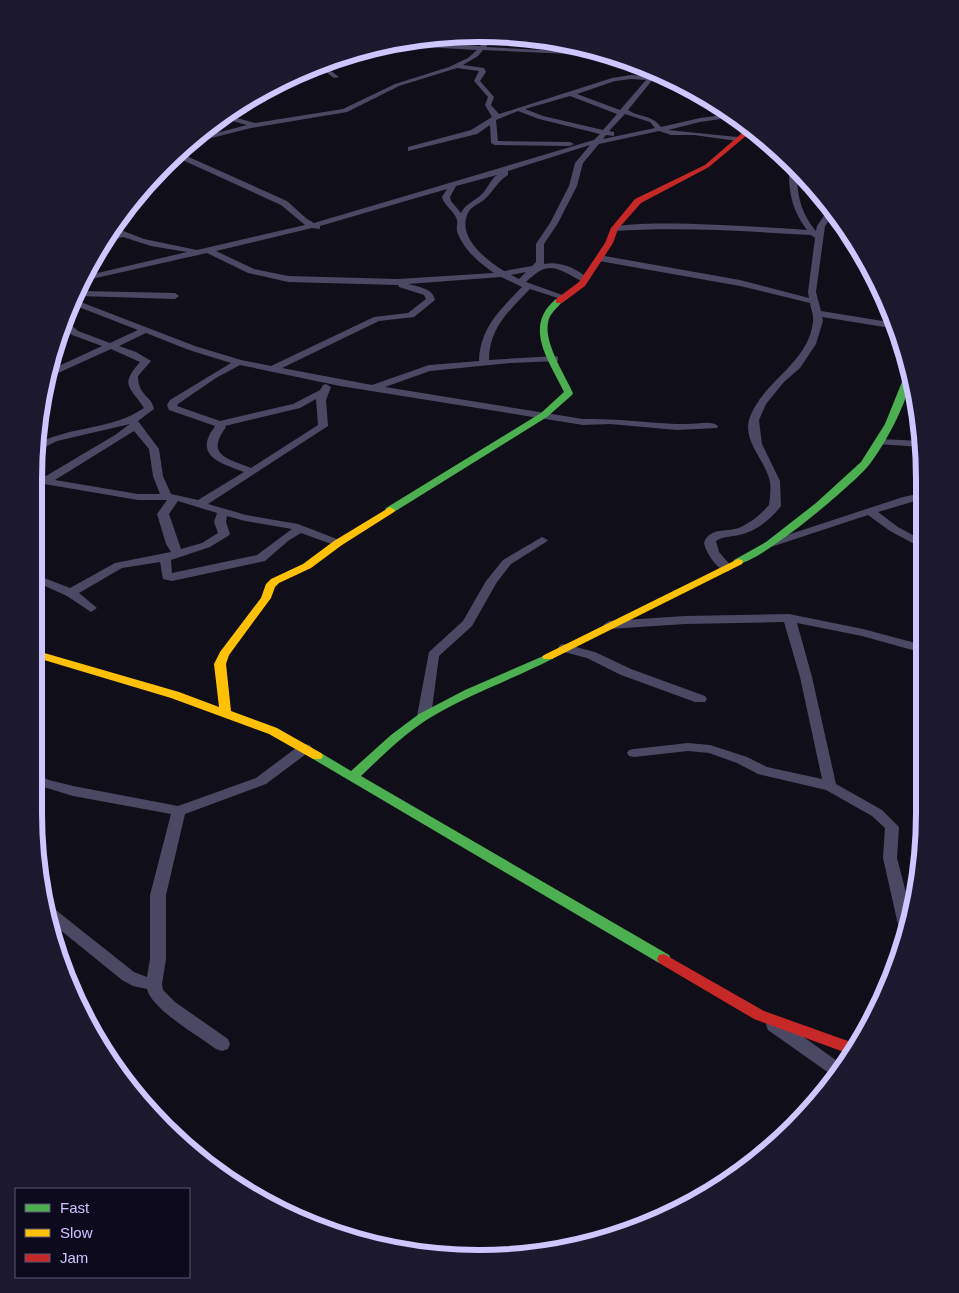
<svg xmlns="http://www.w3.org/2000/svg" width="959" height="1293" viewBox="0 0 959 1293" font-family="Arial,sans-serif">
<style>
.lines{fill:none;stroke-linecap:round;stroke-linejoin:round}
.street{fill:#4a4863;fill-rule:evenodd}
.fast{fill:#4caf50;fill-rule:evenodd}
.slow{fill:#ffc107;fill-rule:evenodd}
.jam{fill:#c62828;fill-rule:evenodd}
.rim{fill:none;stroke:#cdc6ff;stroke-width:6}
</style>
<rect width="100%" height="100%" fill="#100e19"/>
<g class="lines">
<path class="street" d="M 489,36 L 495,36 L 486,47 L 602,53 L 616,56 L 483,50 L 478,56 L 463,65 L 484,68 L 486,72 L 480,81 L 494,97 L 491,105 L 499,114 L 612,78 L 631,75 L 649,76 L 653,71 L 658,73 L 628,110 C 640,118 651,114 661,127 L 700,118 L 731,114 L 735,117 L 700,122 L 668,130 L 737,137 L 741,139 L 737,141 L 694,135 L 671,135 L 659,131 L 599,144 L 583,163 L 577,186 L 558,223 L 544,244 L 544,264 C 559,261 577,268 588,279 L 581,281 C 556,267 548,260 526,282 L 568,297 L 564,300 L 530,289 C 509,311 489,328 489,360 L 555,356 L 558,357 L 558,361 L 511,363 L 430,371 L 385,387 L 583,419 C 618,418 653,424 688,424 C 697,424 712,420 718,426 L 717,428 L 677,430 L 610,424 L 583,425 L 340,386 L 240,365 L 216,378 L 178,404 L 177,406 L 220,421 L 293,404 L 320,390 L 323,385 L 326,384 L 331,387 L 326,400 L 328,426 L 208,504 L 246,515 L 298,524 L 342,541 L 344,543 L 342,545 L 334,545 L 301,533 L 288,541 L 265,561 L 172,581 L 163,579 L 160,562 L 122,568 L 79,593 L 97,608 L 91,612 L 67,596 L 34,581 L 34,574 L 70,588 L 115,563 L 171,552 L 166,544 L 157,514 L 167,500 L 138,500 L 44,484 L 35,481 L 35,474 L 46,476 L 115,435 L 130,424 L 57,441 L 35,452 L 36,444 C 70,426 112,430 144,408 C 130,386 119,386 140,362 L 111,349 L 47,378 L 48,371 L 102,346 L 72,335 L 65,328 L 68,322 L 78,331 L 110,343 L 138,330 L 76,306 L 78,301 L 195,346 L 241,360 L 271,366 L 374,317 L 408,313 L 426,299 L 424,295 L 399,287 L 398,285 L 288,282 L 248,273 L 207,253 L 87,280 L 89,275 L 187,252 L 151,246 L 123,237 L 104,242 L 107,237 L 115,234 L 109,231 L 113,227 L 144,239 L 197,250 L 305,225 L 281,205 L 178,158 L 182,154 L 287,201 L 307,219 L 314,223 L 594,140 L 600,134 L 539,119 L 518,111 L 496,120 L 498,141 L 570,142 L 574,144 L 570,146 L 495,145 L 491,143 L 490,125 L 477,134 L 408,151 L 408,147 L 471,130 L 492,117 L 485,105 L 488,97 L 474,81 L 479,71 L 457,68 L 399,86 L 347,112 L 251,128 L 192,143 L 197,138 L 247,125 L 221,118 L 226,115 L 255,123 L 343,109 L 395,84 L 449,67 L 468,58 L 477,50 L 389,45 L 402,43 L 480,46 ZM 631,79 L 646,80 L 620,110 L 577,94 L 615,81 ZM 570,96 L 617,114 L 603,130 L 543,116 L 525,109 ZM 625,114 L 650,122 L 655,128 L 603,139 L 606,135 L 614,136 L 614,132 L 609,131 ZM 590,145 L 575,163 L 569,186 L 550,223 L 536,244 L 536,262 L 532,266 L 504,271 C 485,259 455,236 469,211 C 473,205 482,203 487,197 C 495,189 498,181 508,175 L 508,171 ZM 497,175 C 490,180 488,188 482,194 C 475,201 466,203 461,213 L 451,201 L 450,197 L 456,186 ZM 447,189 L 442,197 C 444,206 454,210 457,220 C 458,223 456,228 457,231 C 462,248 480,264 494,273 L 398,279 L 288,276 L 254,269 L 216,251 L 312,228 L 320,229 L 320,226 ZM 526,272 L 519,279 L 511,275 ZM 501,277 L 522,287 C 501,309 480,327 479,361 L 429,365 L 372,385 L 282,368 L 379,321 L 414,317 L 435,300 C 433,288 418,287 408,284 ZM 146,333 L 189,350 L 231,363 L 170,400 L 167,405 L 169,410 L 215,426 C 214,429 210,432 209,436 C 198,459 229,466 244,472 L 198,500 L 171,494 L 163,476 L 159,449 L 138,421 L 154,409 C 152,396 138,396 138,376 L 151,361 L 136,352 L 119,346 ZM 316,399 L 318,425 L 251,468 C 228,458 205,456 226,427 L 225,426 L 300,408 ZM 134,431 L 149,449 L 153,476 L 160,494 L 138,494 L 55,480 ZM 178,501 L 217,513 L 214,522 L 218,533 L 202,543 L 181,549 L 169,514 ZM 227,516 L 245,521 L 292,529 L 257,555 L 172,573 L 171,560 L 210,547 L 228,536 L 230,534 L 226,522 Z
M 320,66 L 327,68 L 339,77 L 334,78 L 323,70 L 314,68 Z
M 797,169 L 800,173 L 797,175 C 797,197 802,215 816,231 L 817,226 L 830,207 L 835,212 L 825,226 L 816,292 L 821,311 L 895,323 L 897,329 L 822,317 L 823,321 L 816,344 L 800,368 L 784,382 L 766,404 L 759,420 L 762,444 L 780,481 L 781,506 C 771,519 755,532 739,535 C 731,537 723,536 716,541 L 719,552 L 733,568 L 727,572 C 717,569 706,553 704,543 C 710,526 728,533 741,527 C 752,522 761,514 769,505 C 770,498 771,489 770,482 C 766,460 741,441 750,417 C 764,380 808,364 813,322 C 814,316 811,309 810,303 L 740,286 L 599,261 L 595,258 L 599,255 L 740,280 L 809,298 L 808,292 L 815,238 L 811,235 C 745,231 680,227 614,231 L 610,229 C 626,217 777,228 807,230 C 794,213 789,196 789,174 Z
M 82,291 L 175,293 L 179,296 L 175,299 L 80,296 Z
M 880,439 L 922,441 L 922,447 L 876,444 L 875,442 Z
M 922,493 L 922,499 L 878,512 L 898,527 L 922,540 L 922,548 L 890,531 L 868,515 L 774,546 L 770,547 L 764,544 L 766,542 L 903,497 Z
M 542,537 L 548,540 L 546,542 L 511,564 L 497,582 L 472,626 L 439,656 L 431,716 L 424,720 L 419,719 L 417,716 L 429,652 L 463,621 L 486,581 L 503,560 Z
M 789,614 L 863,629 L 923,645 L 923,653 L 862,636 L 797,623 L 812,677 L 836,784 L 882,810 L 899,827 L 897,858 L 911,912 L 906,934 L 902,933 L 899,929 L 883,858 L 885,828 L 872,816 L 826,790 L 758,774 L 737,763 L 709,753 L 688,751 L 634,757 L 629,756 L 627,753 L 629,750 L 634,749 L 688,743 L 710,745 L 747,757 L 767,767 L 822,779 L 800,677 L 784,622 L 685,624 L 609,629 L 603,625 L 609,621 L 685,616 Z
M 564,644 L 595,652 L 631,669 L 705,696 L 707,699 L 705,702 L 695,702 L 621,675 L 587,658 L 560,651 L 558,648 L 560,645 Z
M 305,744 L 310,745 L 312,748 L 310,751 L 266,784 L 185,814 L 166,895 L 166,959 L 162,984 L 163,990 L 175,1002 L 228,1039 L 230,1044 L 228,1049 L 222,1051 L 216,1049 C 199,1036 152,1010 147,989 L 133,986 L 122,980 L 48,920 L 47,905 L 52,907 L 134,972 L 147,977 L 150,959 L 150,895 L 171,814 L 73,796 L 34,784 L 34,773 L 49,780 L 73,786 L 178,806 L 256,778 L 300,745 Z
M 774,1018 L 780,1020 L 844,1066 L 836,1078 L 768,1030 L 766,1025 L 768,1020 Z"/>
<path class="fast" d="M 556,299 L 563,301 C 557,308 549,314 548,323 C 544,343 565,375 573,393 L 572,395 L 547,417 L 394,512 L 386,512 L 385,510 L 386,508 L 541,413 L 564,392 C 550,362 522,327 556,299 Z
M 906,372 L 908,372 C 909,375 911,379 910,383 C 905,407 884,446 869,465 C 855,483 754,569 734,564 L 733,562 L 734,560 L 766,542 L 816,503 L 861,462 L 885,424 Z
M 548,654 L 554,657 L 552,659 C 511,680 467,695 428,719 C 403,735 382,756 361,776 L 669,955 L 671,959 L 669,963 L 664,964 L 659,963 L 313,759 L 311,756 L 317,752 L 321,753 L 351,771 L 391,735 L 419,714 L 465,690 Z"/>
<path class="slow" d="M 390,507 L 395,510 L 394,512 L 342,545 L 311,568 L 279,583 L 275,587 L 271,598 L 229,655 L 226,664 L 231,711 L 277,728 L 321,753 L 323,756 L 321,759 L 313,759 L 269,734 L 171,698 L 34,657 L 34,650 L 179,692 L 219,707 L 214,664 L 220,652 L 261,598 L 266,584 L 271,579 L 303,564 L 334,541 Z
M 738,559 L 742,560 L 743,562 L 742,564 L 552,659 L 544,659 L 542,657 L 544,655 Z"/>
<path class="jam" d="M 749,127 L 753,130 L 709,167 L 641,203 L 618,229 L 613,243 L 585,286 L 562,303 L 556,303 L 556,299 L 579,282 L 605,243 L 611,228 L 635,199 L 705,165 Z
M 664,954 L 764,1011 L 859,1045 L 852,1055 L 754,1019 L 659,963 L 657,959 L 659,955 Z"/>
</g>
<path d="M0 0H959V1293H0ZM479 42H479A437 437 0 0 1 916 479V813A437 437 0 0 1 479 1250H479A437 437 0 0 1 42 813V479A437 437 0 0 1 479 42Z" fill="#1c192f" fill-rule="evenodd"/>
<path class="rim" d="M479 42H479A437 437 0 0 1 916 479V813A437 437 0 0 1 479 1250H479A437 437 0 0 1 42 813V479A437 437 0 0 1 479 42Z"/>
<rect x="15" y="1188" width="175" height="90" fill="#0d0a1d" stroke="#5a5577"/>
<rect x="25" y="1204" width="25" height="8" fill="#4caf50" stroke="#5a5577"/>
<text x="60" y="1213" font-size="15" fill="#cdc6ff">Fast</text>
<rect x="25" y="1229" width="25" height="8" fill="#ffc107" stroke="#5a5577"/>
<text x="60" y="1238" font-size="15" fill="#cdc6ff">Slow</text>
<rect x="25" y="1254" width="25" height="8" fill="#c62828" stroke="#5a5577"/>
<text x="60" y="1263" font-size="15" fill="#cdc6ff">Jam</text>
</svg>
